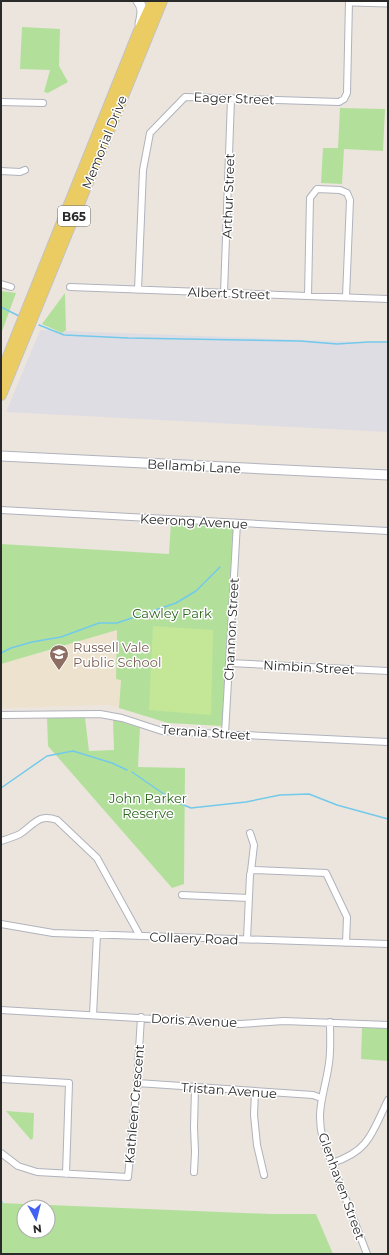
<svg xmlns="http://www.w3.org/2000/svg" width="389" height="1255" viewBox="0 0 389 1255" font-family="Montserrat,sans-serif">
<style>
.industrial{fill:#dfdde4}
.education{fill:#ede2cd}
.green{fill:#b2e09b;fill-rule:evenodd}
.pitch{fill:#c4e797}
.lines{fill:none;stroke-linecap:round;stroke-linejoin:round}
.stream{stroke:#73c9ea;stroke-width:1.5}
.street-casing{stroke:#b0b3bd;stroke-width:8}
.secondary-casing{stroke:#b0b3bd;stroke-width:11}
.primary-casing{stroke:#c3c3c3;stroke-width:12}
.street{stroke:#fff;stroke-width:6}
.secondary{stroke:#fff;stroke-width:9}
.primary{stroke:#ebcc62;stroke-width:10}
.labels{text-anchor:middle;dominant-baseline:central;stroke-width:3;stroke-linejoin:round;paint-order:stroke}
.shield{fill:#fff;stroke:#6a6a6a;stroke-width:1}
.shield-label{font-size:12px;font-weight:bold;fill:#2a2a2a}
.street-label{font-size:13px;fill:#2a2a2a;stroke:#fff}
.park-label{font-size:13px;fill:#2b641d;stroke:#fff}
.education-label{font-size:13px;fill:#785e54;stroke:#fff;text-anchor:start}
</style>
<rect width="100%" height="100%" fill="#ece5dd"/>
<path class="industrial" d="M 40,330 L 388,343 L 388,432 L 6,412 Z"/>
<path class="education" d="M 117,630 L 116,679 L 121,679 L 119,708 L 110,705 L 98,705 L 1,708 L 1,664 Z"/>
<path class="green" d="M 22,27 L 60,29 L 59,66 L 68,82 L 48,93 L 44,92 L 50,70 L 20,69 Z
M 340,108 L 385,109 L 383,151 L 344,149 L 342,184 L 321,183 L 323,148 L 338,148 Z
M 1,291 L 16,293 L 1,334 Z
M 65,293 L 66,330 L 62,333 L 42,324 Z
M 171,522 L 229,525 L 234,527 L 224,723 L 222,726 L 168,723 L 119,708 L 121,680 L 116,679 L 117,630 L 1,664 L 1,544 L 169,554 Z
M 47,718 L 85,718 L 89,751 L 114,750 L 113,719 L 140,728 L 138,767 L 185,768 L 184,884 L 172,888 L 48,746 Z
M 362,1027 L 388,1028 L 388,1061 L 361,1059 Z
M 6,1111 L 34,1113 L 33,1138 L 31,1140 Z
M 1,1203 L 270,1214 L 316,1214 L 333,1254 L 1,1254 ZM 24,1207 L 48,1207 L 48,1231 L 24,1231 Z"/>
<path class="pitch" d="M 153,626 L 213,630 L 211,715 L 149,710 Z"/>
<g class="lines">
<path class="stream" d="M 1,307 L 19,316
M 39,325 L 64,335 L 128,338 L 300,341 L 337,344 L 368,342 L 388,342
M 1,653 L 11,648 L 32,642 L 61,637 L 99,623 L 117,623 L 176,603 L 196,591 L 220,567
M 132,772 L 174,801 L 191,808 L 246,802 L 280,795 L 309,794 L 337,805 L 388,819
M 1,788 L 47,756 L 73,751 L 112,763 L 127,770
M 1,1201 L 2,1202"/>
<defs>
<path id="street" d="M 1,102 L 43,103
M 1,171 L 20,172 L 25,170
M 1,284 L 11,287
M 70,287 L 388,299
M 138,290 L 143,170 L 150,133 L 185,97 L 339,102 L 344,99 L 347,93 L 349,1
M 224,293 L 231,99
M 308,296 L 310,198 L 317,189 L 340,190 L 347,193 L 350,200 L 346,297
M 1,510 L 388,531
M 229,663 L 388,671
M 1,715 L 100,714 L 122,718 L 162,731 L 388,742
M 225,734 L 237,523
M 250,833 L 254,845 L 251,871
M 1,841 C 7,839 14,837 20,834 C 34,825 38,813 57,820 L 97,858 L 140,936
M 182,895 L 249,898
M 1,924 L 53,933 L 388,944
M 247,939 L 250,875 L 251,871 L 255,870 L 326,873 L 347,917 L 346,943
M 1,1010 L 240,1024 L 284,1021 L 388,1025
M 93,1015 L 97,934
M 330,1022 C 330,1036 331,1050 329,1063 C 325,1093 315,1109 323,1140 L 367,1254
M 1,1079 L 69,1083 L 66,1174
M 137,1083 L 313,1095 L 321,1098
M 255,1091 L 254,1115 L 257,1145 L 264,1175
M 1,1153 L 18,1166 L 37,1172 L 128,1177 L 137,1083 L 141,1017
M 332,1163 C 370,1151 372,1132 388,1100
M 194,1172 L 195,1152 L 194,1127 L 195,1088"/>
<path id="secondary" d="M 138,1 C 144,8 142,15 140,24
M 352,1 L 388,2
M 1,456 L 388,475"/>
<path id="primary" d="M 1,374 L 138,33 L 153,1
M 1,395 L 162,1"/>
</defs>
<use href="#street" class="street-casing"/>
<use href="#secondary" class="secondary-casing"/>
<use href="#primary" class="primary-casing"/>
<use href="#street" class="street"/>
<use href="#secondary" class="secondary"/>
<use href="#primary" class="primary"/>
</g>
<defs>
<symbol id="school-pin" viewBox="-11 -11 22 30"><path d="M0 17L-7.5 6A9.5 9.5 0 1 1 7.5 6Z" fill="#8d6e63" stroke="#fff"/><path d="M0-5L7-2L0 1L-7-2ZM-4 1L0 2.5L4 1V4Q0 6-4 4Z" fill="#fff"/></symbol>
</defs>
<g fill-rule="evenodd">
<use href="#school-pin" x="48" y="643" width="22" height="30"/>
</g>
<g class="labels">
<rect class="shield" x="58" y="206" width="32" height="20" rx="3"/>
<g class="shield-label">
<text x="74" y="216">B65</text>
</g>
<g class="street-label">
<text transform="translate(234 98) rotate(2)">Eager Street</text>
<text transform="translate(104 142) rotate(-68)">Memorial Drive</text>
<text transform="translate(228 196) rotate(-88)">Arthur Street</text>
<text transform="translate(229 293) rotate(2)">Albert Street</text>
<text transform="translate(194 466) rotate(3)">Bellambi Lane</text>
<text transform="translate(194 521) rotate(3)">Keerong Avenue</text>
<text transform="translate(231 629) rotate(-87)">Channon Street</text>
<text transform="translate(309 667) rotate(3)">Nimbin Street</text>
<text transform="translate(206 732) rotate(4)">Terania Street</text>
<text transform="translate(194 938) rotate(2)">Collaery Road</text>
<text transform="translate(194 1020) rotate(3)">Doris Avenue</text>
<text transform="translate(229 1090) rotate(4)">Tristan Avenue</text>
<text transform="translate(134 1104) rotate(-85)">Kathleen Crescent</text>
<text transform="translate(342 1186) rotate(70)">Glenhaven Street</text>
</g>
<g class="park-label">
<text x="172" y="613">Cawley Park</text>
<text x="148" y="798">John Parker<tspan x="148" dy="15">Reserve</tspan></text>
</g>
<g class="education-label">
<text x="73" y="647">Russell Vale<tspan x="73" dy="15">Public School</tspan></text>
</g>
</g>
<rect width="389" height="1255" fill="none" stroke="#2a2a2a" stroke-width="4"/>
<g transform="translate(36 1219) rotate(173)"><circle r="19" fill="#ffffff" stroke="#aaaaaa"/>
<path d="M0-3L7 15L0 10L-7 15Z" fill="#4262f3"/>
<text y="-6" font-size="11" font-weight="bold" text-anchor="middle" fill="#2a2a2a">N</text>
</g>
</svg>
